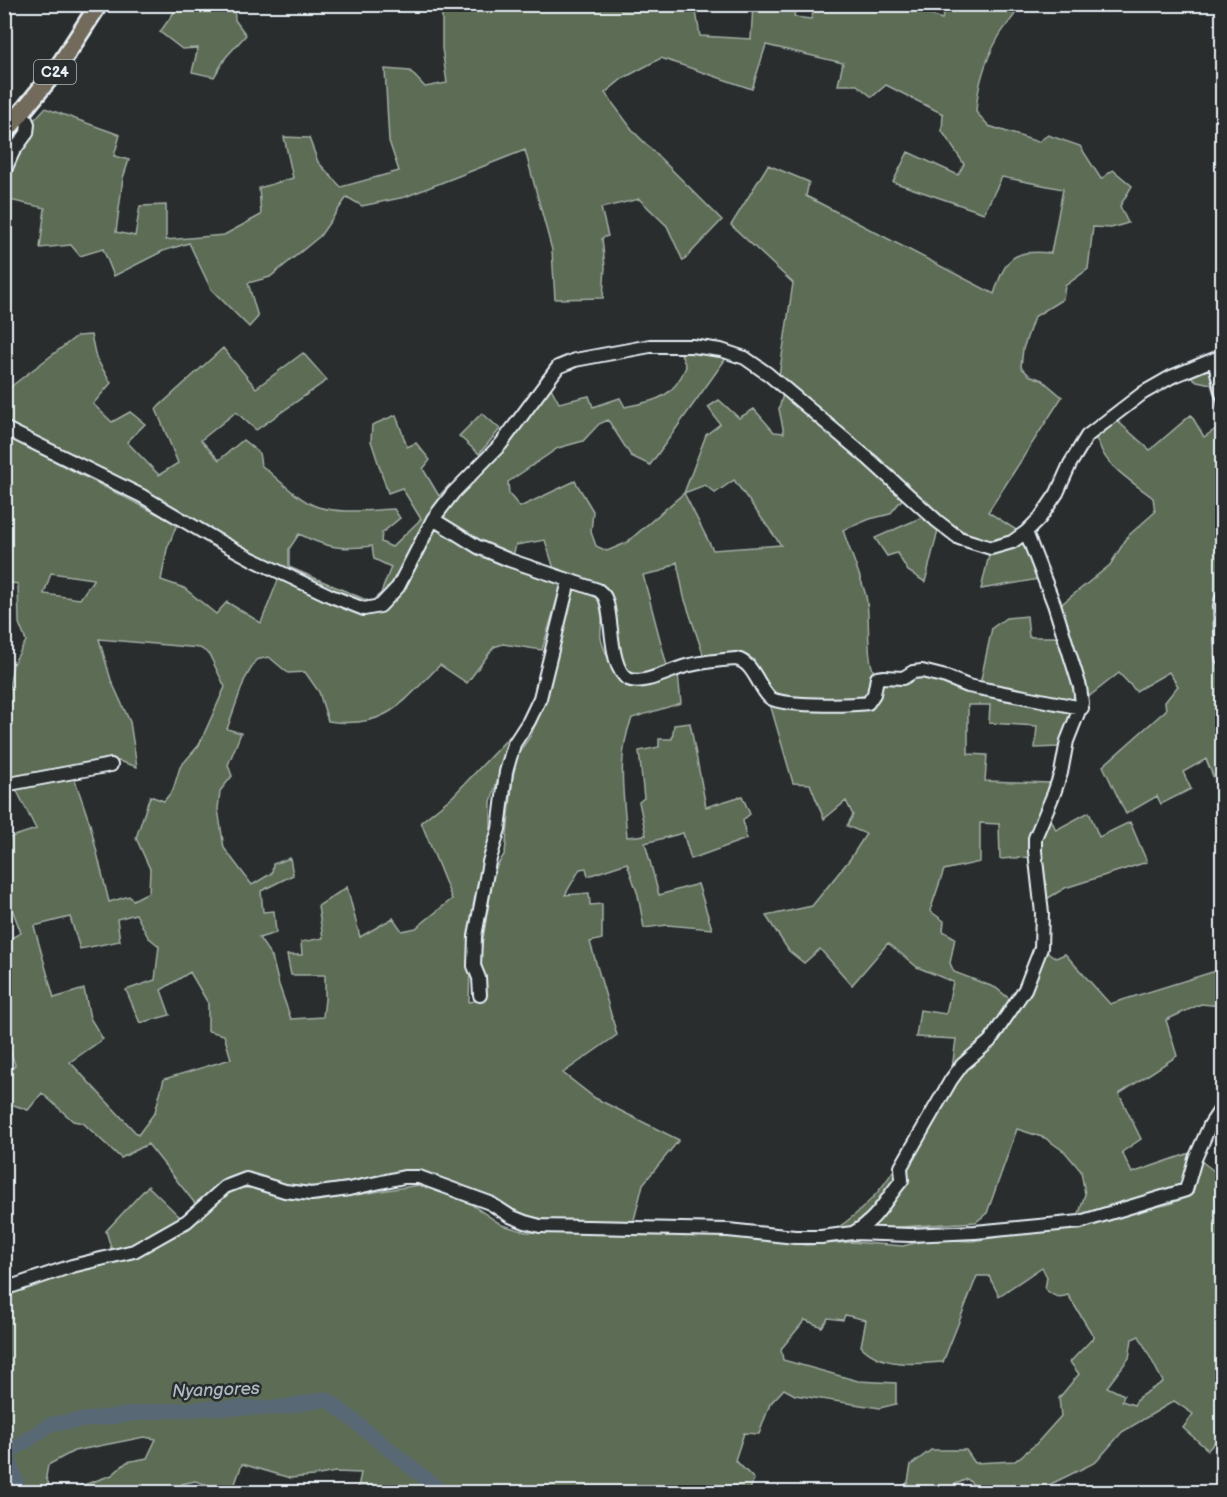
<svg xmlns="http://www.w3.org/2000/svg" width="1227" height="1497" viewBox="0 0 1227 1497" font-family="'Balsamiq Sans',sans-serif">
<style>
.green{fill:#5d6c55;stroke:#a2aea6;stroke-width:1.5;fill-rule:evenodd}
.lines{fill:none;stroke-linecap:round;stroke-linejoin:round}
.river{stroke:#586874;stroke-width:15}
.minor-casing{stroke:#e8f1f8;stroke-width:16}
.major-casing{stroke:#e8f1f8;stroke-width:21}
.minor{stroke:#2a2d2e;stroke-width:12}
.major{stroke:#726b5a;stroke-width:16}
.labels{text-anchor:middle;dominant-baseline:central;stroke-width:5;stroke-linejoin:round;paint-order:stroke}
.shield{fill:#2a2d2e;stroke:#afb6bb;stroke-width:1.5}
.shield-label{font-size:15px;font-weight:bold;fill:#e8f1f8}
.water-label{font-size:18px;font-style:italic;fill:#aebac3;stroke:#2a2d2e}
</style>
<rect width="100%" height="100%" fill="#2a2d2e"/>
<filter id="ink" filterUnits="userSpaceOnUse"><feTurbulence type="fractalNoise" baseFrequency=".0167" numOctaves="2"/><feDisplacementMap in="SourceGraphic" scale="12" xChannelSelector="R" yChannelSelector="G"/><feConvolveMatrix kernelMatrix="1 2 1 2 8 2 1 2 1" color-interpolation-filters="sRGB"/></filter>
<g filter="url(#ink)">
<path class="green" d="M 234,4 L 235,20 L 246,35 L 226,57 L 214,77 L 192,72 L 198,48 L 182,49 L 160,32 L 177,8 L 172,5 Z
M 517,4 L 695,5 L 700,36 L 751,39 L 753,5 L 796,5 L 794,17 L 811,19 L 816,5 L 917,5 L 914,9 L 942,19 L 947,5 L 1020,5 C 1015,18 1003,27 997,40 C 985,61 977,88 976,112 L 989,126 L 1038,142 L 1048,135 L 1080,146 L 1101,179 L 1113,170 L 1132,186 L 1120,206 L 1128,223 L 1111,228 L 1093,227 L 1088,269 L 1065,286 L 1063,299 L 1034,317 L 1023,349 L 1021,367 L 1029,375 L 1042,380 L 1062,397 L 988,512 L 1018,531 L 1012,536 L 987,543 L 969,535 L 937,514 L 779,376 L 793,283 L 731,225 L 768,165 L 809,182 L 806,196 L 994,294 C 1006,258 1012,249 1051,253 L 1063,189 L 1002,177 L 984,213 L 893,182 L 908,152 L 958,175 L 964,164 L 942,131 L 943,114 L 886,85 L 872,97 L 857,85 L 838,85 L 843,63 L 766,45 L 752,89 L 661,58 L 622,79 L 605,93 L 634,132 L 722,220 L 683,261 L 667,226 L 639,199 L 601,208 L 608,236 L 602,238 L 605,267 L 603,298 L 555,299 L 552,250 L 525,150 L 405,197 L 362,206 L 347,197 L 320,236 L 270,277 L 248,283 L 258,317 L 249,327 L 211,289 L 189,243 L 163,251 L 114,276 L 103,249 L 80,256 L 71,245 L 40,248 L 45,208 L 5,199 L 16,157 L 33,135 L 34,120 L 45,108 L 120,135 L 114,156 L 129,160 L 123,178 L 116,232 L 135,236 L 140,206 L 166,205 L 166,240 L 224,235 L 261,215 L 259,188 L 293,178 L 284,137 L 309,138 L 318,162 L 341,187 L 399,171 L 389,141 L 385,69 L 410,71 L 425,87 L 447,83 L 442,48 L 442,9 L 516,8 Z
M 91,335 L 96,358 L 111,383 L 93,404 L 112,422 L 130,412 L 145,424 L 127,442 L 159,475 L 178,463 L 156,409 L 223,348 L 256,388 L 303,353 L 327,380 L 256,430 L 236,412 L 201,440 L 219,460 L 243,440 L 259,453 L 261,465 C 277,478 299,501 318,507 C 342,514 369,510 394,509 L 400,518 L 382,533 L 381,542 L 392,547 L 421,519 L 402,488 L 388,493 L 371,441 L 372,425 L 396,415 L 407,447 L 416,443 L 430,460 L 423,469 L 439,496 L 450,484 L 430,517 L 409,565 L 377,605 L 367,606 L 245,551 L 5,423 L 5,391 L 77,336 ZM 299,534 C 328,548 340,550 372,546 L 374,559 L 391,567 L 381,593 L 371,602 L 289,567 L 289,549 Z
M 680,351 L 699,351 L 727,357 L 650,465 L 631,456 L 608,420 L 599,424 L 583,441 L 558,448 L 508,482 L 509,494 L 520,507 L 575,481 L 593,511 L 591,532 L 596,546 L 607,551 L 626,543 L 684,493 L 706,435 L 720,424 L 708,407 L 719,400 L 739,418 L 754,409 L 774,432 L 784,433 L 779,409 L 783,394 L 903,498 L 890,514 L 870,519 L 843,530 C 850,552 860,574 866,596 C 871,620 865,655 875,675 L 870,680 L 869,692 L 862,699 L 791,700 L 775,695 L 753,659 L 742,653 L 704,657 L 684,597 L 677,562 L 662,571 L 643,575 L 667,666 L 636,676 C 613,662 615,630 613,606 L 555,572 L 545,540 L 516,545 L 513,556 L 474,540 L 438,519 L 491,462 L 551,388 L 559,403 L 589,396 L 593,407 L 620,398 L 625,407 C 657,400 672,399 686,367 ZM 734,480 L 781,545 L 713,550 L 684,493 L 705,485 L 715,493 Z
M 1212,365 L 1222,411 L 1222,420 L 1211,384 L 1197,381 L 1190,376 L 1149,395 L 1193,371 Z
M 482,413 L 500,429 L 479,454 L 459,436 Z
M 1191,415 L 1204,437 L 1222,425 L 1222,580 L 1216,602 L 1215,648 L 1222,673 L 1222,778 L 1215,781 L 1206,759 L 1183,772 L 1191,789 L 1161,804 L 1157,796 L 1126,814 L 1103,766 L 1166,710 L 1165,702 L 1178,686 L 1169,672 L 1136,691 L 1119,673 L 1087,698 L 1058,607 L 1110,565 L 1128,536 L 1155,512 L 1153,498 C 1139,487 1110,468 1103,453 C 1099,446 1100,443 1094,437 L 1115,419 L 1150,450 Z
M 5,436 L 177,524 L 167,549 L 161,580 L 184,588 L 216,614 L 227,602 L 261,623 L 280,575 L 378,611 L 434,526 L 562,583 L 542,650 L 503,644 L 494,647 L 467,683 L 440,665 C 403,702 386,730 328,721 L 319,692 L 305,672 L 288,673 L 269,657 L 256,660 L 244,681 L 227,729 L 241,733 L 228,765 L 232,776 L 220,791 L 218,809 L 224,848 L 252,885 L 272,873 L 273,864 L 290,858 L 293,875 L 261,891 L 263,912 L 274,911 L 276,933 L 259,938 L 272,957 L 279,985 L 291,1019 L 323,1017 L 325,999 L 325,975 L 291,975 L 287,955 L 302,955 L 301,942 L 323,938 L 318,906 L 347,887 L 360,937 L 393,918 L 402,931 L 416,928 L 452,899 L 421,822 L 453,796 L 510,736 L 491,802 L 491,836 L 471,928 L 469,1002 L 484,999 L 486,989 L 480,957 L 494,871 L 505,853 L 515,758 L 531,735 L 549,691 L 572,588 L 600,597 C 608,613 599,622 601,638 C 602,645 606,653 609,660 C 624,700 648,683 678,674 L 681,703 L 632,718 C 616,757 624,797 627,837 L 646,835 L 639,802 L 644,798 L 639,751 L 659,747 L 659,739 L 672,739 L 674,725 L 690,723 L 706,807 L 742,796 L 750,814 L 743,820 L 746,839 L 691,859 L 683,833 L 645,843 L 659,895 L 698,884 L 712,929 L 667,925 L 644,928 L 638,895 L 627,863 L 588,876 L 586,868 L 580,869 L 565,895 L 589,893 L 590,905 L 602,904 L 602,939 L 590,942 L 617,1035 L 563,1073 L 595,1098 L 679,1140 L 643,1184 L 633,1224 L 549,1220 L 516,1214 L 491,1197 L 426,1173 L 410,1170 L 318,1187 L 284,1184 L 257,1175 L 241,1175 L 226,1179 L 197,1206 L 148,1144 L 121,1158 L 83,1123 L 73,1121 L 42,1093 L 28,1110 L 5,1102 L 5,1078 L 15,1065 L 11,1053 L 5,1047 L 5,941 L 21,933 L 5,890 L 5,839 L 36,829 L 15,787 L 74,777 L 90,824 L 109,902 L 129,896 L 133,900 L 149,892 L 150,869 L 136,838 L 150,796 L 164,801 L 173,790 L 180,767 L 199,745 L 225,687 L 209,654 L 200,648 L 99,639 L 111,680 L 130,722 L 137,767 L 119,761 L 5,780 L 5,697 L 8,696 L 13,664 L 26,641 L 19,623 L 18,584 L 5,582 ZM 51,573 L 93,579 L 93,580 L 80,599 L 44,594 ZM 136,914 L 148,937 L 159,946 L 155,980 L 126,990 L 140,1023 L 170,1015 L 161,990 L 190,972 L 208,1003 L 208,1031 L 224,1035 L 231,1059 L 164,1079 L 155,1112 L 138,1135 L 70,1062 L 103,1039 L 90,1018 L 84,989 L 54,998 L 34,926 L 70,917 L 80,949 L 120,941 L 117,919 Z
M 925,516 L 938,530 L 925,582 L 908,571 L 897,553 L 887,556 L 875,538 Z
M 1025,541 L 1039,579 L 981,589 L 989,555 L 1008,550 Z
M 1027,616 L 1029,637 L 1059,637 L 1073,686 L 1075,702 L 980,684 L 992,628 L 1006,618 Z
M 920,674 L 938,679 L 955,687 L 1074,711 L 1059,747 L 1035,748 L 1037,726 L 989,723 L 990,705 L 968,705 L 968,754 L 987,755 L 985,781 L 1052,783 L 1030,857 L 1000,859 L 999,824 L 980,823 L 980,862 L 944,870 L 930,911 L 944,921 L 943,931 L 955,938 L 950,963 L 954,972 L 996,988 L 1012,1001 L 981,1043 L 952,1069 L 956,1039 L 916,1037 L 920,1010 L 946,1014 L 953,982 L 917,967 L 888,943 L 852,985 L 820,949 L 804,963 L 789,951 L 766,916 L 812,906 L 850,859 L 866,834 L 847,826 L 853,815 L 846,801 L 824,819 L 810,784 L 793,783 L 770,704 L 869,707 L 877,684 Z
M 1089,812 L 1099,837 L 1130,822 L 1147,862 L 1065,888 L 1045,900 C 1040,864 1034,850 1049,815 L 1056,830 Z
M 1046,951 L 1056,958 L 1065,954 L 1110,1004 L 1222,969 L 1222,1006 L 1201,1004 L 1166,1020 L 1177,1056 L 1119,1094 L 1141,1139 L 1122,1152 L 1132,1173 L 1190,1153 L 1181,1185 L 1078,1217 L 1085,1194 L 1081,1171 L 1065,1152 L 1045,1138 L 1017,1129 L 987,1213 L 976,1222 L 869,1229 C 887,1211 905,1195 906,1169 L 951,1083 L 992,1045 L 1027,998 Z
M 1201,1161 L 1222,1177 L 1222,1313 L 1221,1316 L 1222,1317 L 1222,1434 L 1208,1450 L 1183,1428 L 1193,1414 L 1174,1401 L 1122,1432 L 1096,1462 L 1053,1483 L 1040,1492 L 982,1492 L 967,1479 L 939,1492 L 896,1492 L 908,1482 L 911,1465 L 931,1450 L 966,1450 L 975,1463 L 1015,1461 L 1036,1444 L 1061,1416 L 1059,1398 L 1079,1374 L 1070,1362 L 1094,1337 L 1068,1295 C 1058,1299 1053,1296 1045,1289 L 1047,1277 L 1042,1267 L 999,1296 L 989,1276 L 977,1276 L 943,1362 C 917,1364 881,1368 861,1346 L 866,1320 L 845,1315 L 843,1320 L 828,1318 L 822,1327 L 805,1320 L 781,1349 L 783,1360 L 858,1381 L 896,1383 L 896,1404 L 880,1408 L 795,1395 L 784,1389 L 770,1404 L 759,1434 L 744,1433 L 735,1460 L 754,1479 L 749,1492 L 659,1492 L 654,1489 L 650,1492 L 357,1492 L 361,1473 L 335,1472 L 314,1476 L 290,1478 L 242,1464 L 232,1492 L 195,1481 L 182,1484 L 179,1492 L 73,1492 L 72,1489 L 112,1475 L 127,1462 L 147,1458 L 156,1439 L 144,1437 L 74,1451 L 48,1465 L 46,1477 L 52,1492 L 5,1492 L 4,1294 L 64,1273 L 133,1258 L 189,1229 L 220,1200 L 237,1188 L 256,1188 L 288,1199 L 317,1201 L 419,1185 L 463,1199 L 502,1225 L 526,1232 L 755,1237 L 806,1245 L 851,1242 L 903,1246 L 931,1239 L 972,1241 L 1050,1229 L 1080,1230 L 1126,1213 L 1170,1204 L 1186,1197 L 1193,1183 ZM 1139,1336 L 1163,1382 L 1139,1397 L 1134,1405 L 1122,1401 L 1124,1395 L 1107,1387 L 1129,1358 L 1132,1339 Z
M 896,1166 L 895,1180 L 865,1221 L 852,1227 L 836,1229 C 861,1212 881,1192 896,1166 Z
M 148,1186 L 181,1218 L 131,1247 L 112,1251 L 106,1231 Z"/>
<g class="lines">
<path class="river" d="M 20,1492 L 7,1454 L 51,1424 L 149,1412 L 210,1408 L 278,1408 L 327,1399 L 442,1492"/>
<defs>
<path id="minor" d="M 4,172 L 13,152 L 27,133 L 28,124 L 23,113
M 1214,359 L 1222,394
M 4,428 L 142,496 L 215,539 L 252,559 L 331,596 L 364,609 L 380,606 L 398,587 L 433,519 L 453,493 L 501,444 L 558,367 L 575,360 L 650,346 L 692,346 L 721,350 L 745,358 L 768,374 L 870,460 L 937,521 L 959,538 L 991,548 L 1012,542 L 1026,532 L 1040,518 L 1057,493 L 1070,464 L 1087,436 L 1143,393 L 1171,377 L 1222,356
M 433,519 L 478,547 L 509,560 L 598,590 C 602,593 605,596 606,600 C 613,619 609,668 628,679 C 642,686 671,670 686,666 C 702,662 720,660 736,659 C 753,662 758,686 769,697 C 779,707 851,705 868,703 L 874,694 L 877,678 L 884,677 L 903,678 L 913,672 L 922,671 L 946,677 L 968,686 L 1082,708
M 1222,598 L 1220,606 L 1222,658
M 4,785 L 111,765
M 480,995 L 479,978 L 474,966 L 475,936 L 489,862 L 499,829 L 506,772 L 514,744 L 529,721 L 540,698 L 569,581
M 853,1233 C 880,1217 883,1202 902,1180 L 901,1167 L 951,1080 L 962,1065 L 990,1041 L 1025,989 L 1041,948 L 1042,913 L 1035,851 L 1035,838 L 1054,793 L 1061,773 L 1067,741 L 1082,703 L 1080,687 L 1054,604 L 1026,532
M 4,1289 L 72,1266 L 134,1251 L 187,1221 L 225,1187 L 246,1179 L 285,1191 L 311,1194 L 349,1189 L 404,1177 L 419,1177 L 490,1203 L 510,1216 L 525,1222 L 540,1226 L 728,1230 L 795,1237 L 821,1237 L 853,1233 L 910,1235 L 975,1232 L 1080,1222 L 1186,1190 L 1195,1159 L 1210,1125 L 1222,1107"/>
<path id="major" d="M 4,134 L 57,69 L 99,4"/>
</defs>
<use href="#minor" class="minor-casing"/>
<use href="#major" class="major-casing"/>
<use href="#minor" class="minor"/>
<use href="#major" class="major"/>
</g>
</g>
<g class="labels">
<rect class="shield" x="34" y="60" width="42" height="24" rx="4.5"/>
<g class="shield-label">
<text x="55" y="72">C24</text>
</g>
<g class="water-label">
<text transform="translate(216 1390) rotate(-2)">Nyangores</text>
</g>
</g>
<rect width="1227" height="1497" fill="none" stroke="#2a2d2e" stroke-width="24"/>
<rect x="12" y="12" width="1203" height="1473" fill="none" stroke="#e8f1f8" stroke-width="2" filter="url(#ink)"/>
</svg>
